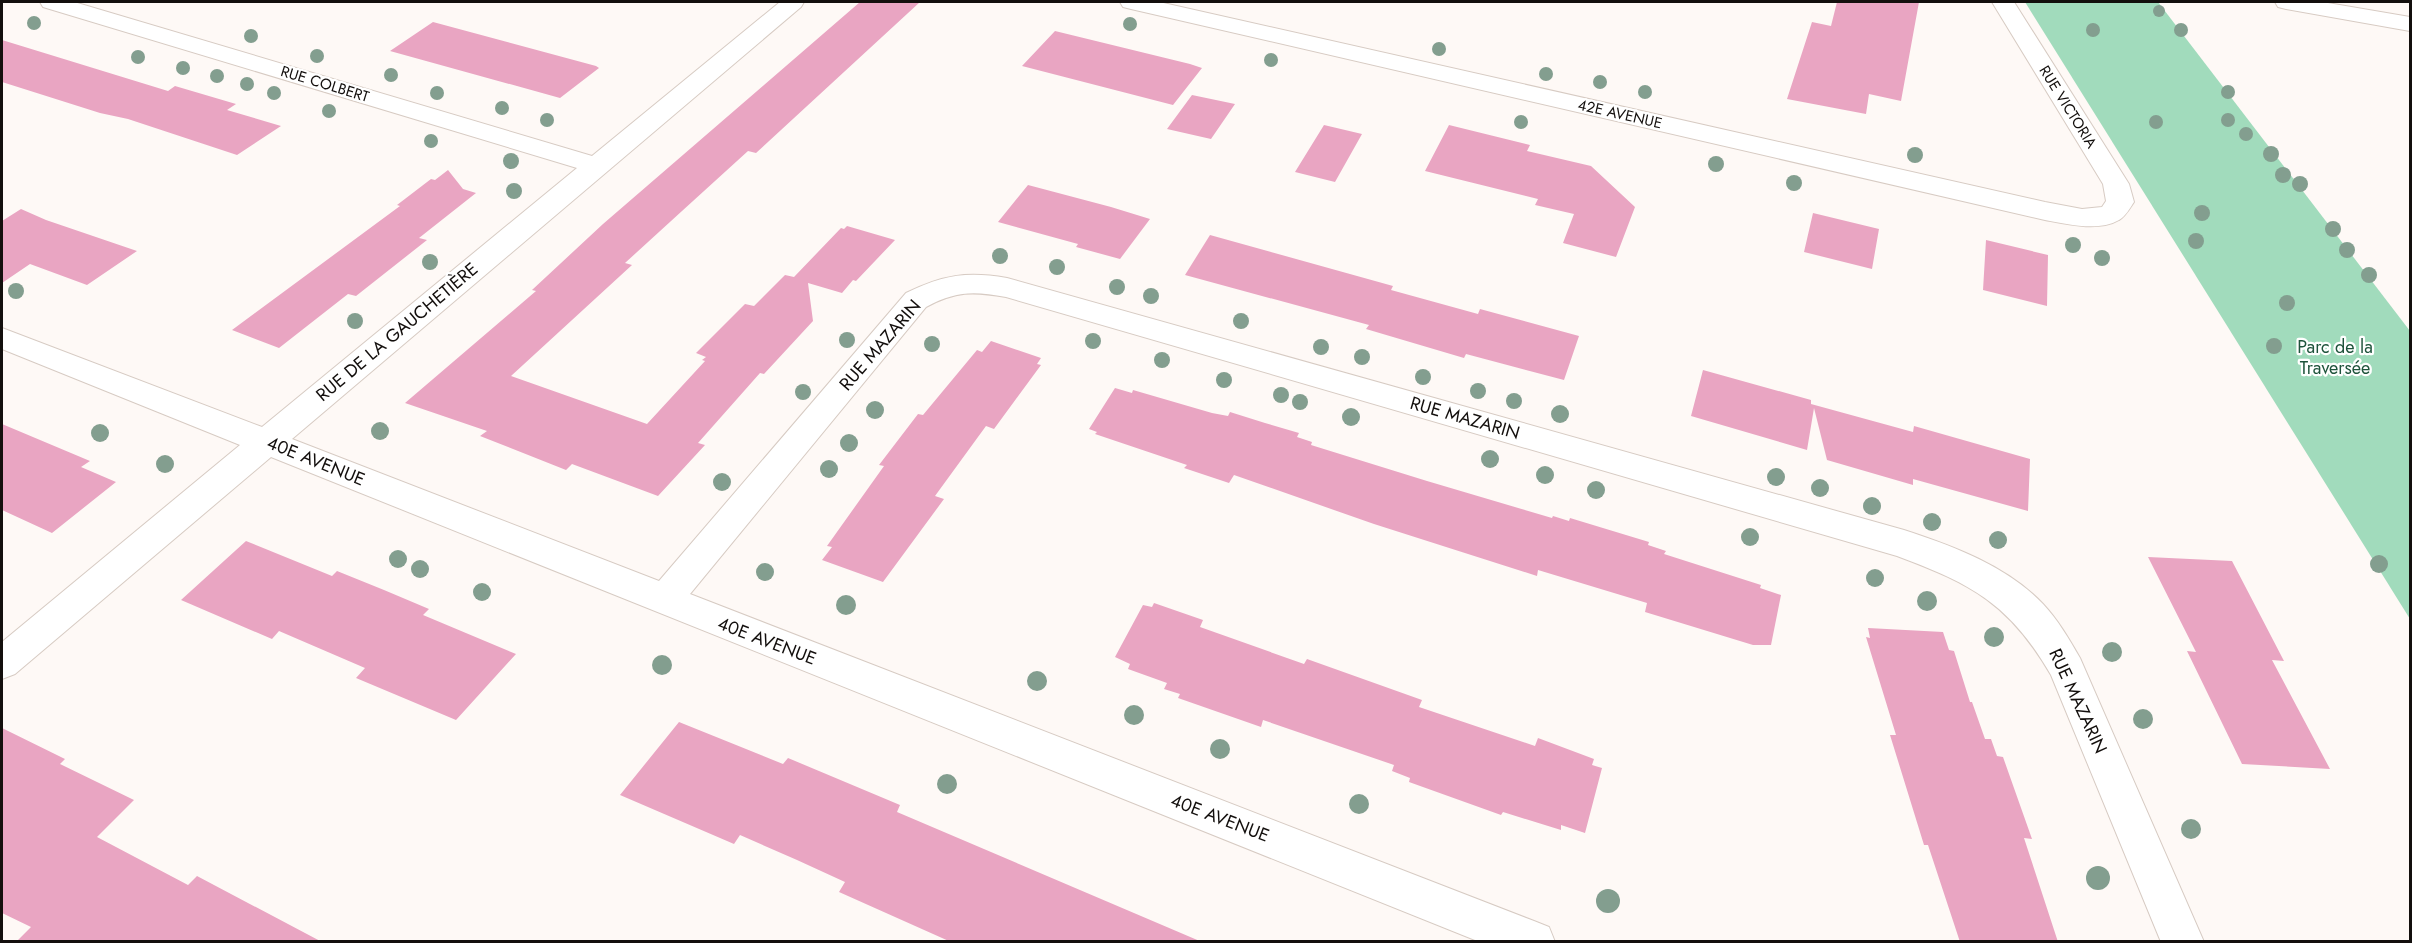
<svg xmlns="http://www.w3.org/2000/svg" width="2412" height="943" viewBox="0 0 2412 943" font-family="Jost,sans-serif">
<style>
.green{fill:#a1dbbc}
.building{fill:#e9a5c2}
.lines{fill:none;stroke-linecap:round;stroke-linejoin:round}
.minor-casing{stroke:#d7cbc3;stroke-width:2}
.minor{fill:#fff;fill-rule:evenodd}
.tree{fill:#839e8f}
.labels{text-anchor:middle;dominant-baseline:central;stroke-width:4.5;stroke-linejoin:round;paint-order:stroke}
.far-street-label{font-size:15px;fill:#130f0d;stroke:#fff}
.street-label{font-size:18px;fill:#130f0d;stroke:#fff}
.park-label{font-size:18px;fill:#1e533b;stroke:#fff}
</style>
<rect width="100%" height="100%" fill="#fef9f6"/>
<path class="green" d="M 2025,2 L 2158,2 L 2410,331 L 2410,619 Z"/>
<path class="building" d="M 860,2 L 920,2 L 756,153 L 748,151 L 682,211 L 625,263 L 632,265 L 511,376 L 647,424 L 705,361 L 702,360 L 706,357 L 696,353 L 745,304 L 754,306 L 785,275 L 794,277 L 841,228 L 844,229 L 847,226 L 895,240 L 856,281 L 853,280 L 842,293 L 808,283 L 813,321 L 764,374 L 760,373 L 698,443 L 705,445 L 658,496 L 572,464 L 566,470 L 480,436 L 487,431 L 405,403 L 536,291 L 532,290 L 603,224 Z
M 1837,2 L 1919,2 L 1901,101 L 1869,94 L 1866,114 L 1787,99 L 1812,22 L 1831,26 Z
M 433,22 L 596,66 L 599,68 L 560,98 L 390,51 Z
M 1055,31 L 1190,64 L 1202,68 L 1173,105 L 1022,66 Z
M 2,40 L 168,91 L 175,86 L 236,104 L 227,110 L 281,126 L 237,155 L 128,119 L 100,113 L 2,82 Z
M 1192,95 L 1235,104 L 1211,139 L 1167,129 Z
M 1324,125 L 1362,134 L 1335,182 L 1295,172 Z
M 1449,125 L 1530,145 L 1527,151 L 1591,166 L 1635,207 L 1616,257 L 1563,243 L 1574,214 L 1535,205 L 1538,199 L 1425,171 Z
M 448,170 L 463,189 L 476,193 L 419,238 L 427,240 L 356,296 L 348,294 L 279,348 L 232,330 L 400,206 L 397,205 L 431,179 L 435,180 Z
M 1028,185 L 1111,207 L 1150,219 L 1120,259 L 1076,247 L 1078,244 L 998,222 Z
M 21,209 L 46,220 L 137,251 L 87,285 L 30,264 L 2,283 L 2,221 Z
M 1813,213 L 1879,229 L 1872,269 L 1804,252 Z
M 1210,235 L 1393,286 L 1391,290 L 1478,314 L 1480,309 L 1579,336 L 1564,380 L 1466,354 L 1464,358 L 1366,329 L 1369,325 L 1185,275 Z
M 1986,240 L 2048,255 L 2047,306 L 1983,290 Z
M 991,341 L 1041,358 L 1037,364 L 1041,365 L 994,429 L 986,426 L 935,496 L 944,499 L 883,582 L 822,560 L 832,547 L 827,546 L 884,466 L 879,465 L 918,414 L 923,415 L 977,350 L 982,352 Z
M 1703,370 L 1811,400 L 1811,404 L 1913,432 L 1914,426 L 2030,459 L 2028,511 L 1913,479 L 1913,485 L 1827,460 L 1814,408 L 1807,450 L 1691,416 Z
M 1115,388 L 1132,393 L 1133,390 L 1212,413 L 1228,416 L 1230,412 L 1265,423 L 1299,433 L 1297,437 L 1312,442 L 1311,445 L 1427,481 L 1552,518 L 1553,516 L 1569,521 L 1570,518 L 1649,542 L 1648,545 L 1666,551 L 1664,554 L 1761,585 L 1760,588 L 1781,595 L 1771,645 L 1753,645 L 1645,612 L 1647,603 L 1538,570 L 1537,576 L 1374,524 L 1234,475 L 1229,483 L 1184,468 L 1187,465 L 1095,434 L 1097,432 L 1089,429 Z
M 2,424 L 90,461 L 81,467 L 116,482 L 52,533 L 2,510 Z
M 246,541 L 332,576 L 337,571 L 384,590 L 429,609 L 423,615 L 516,654 L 456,720 L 356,678 L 365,668 L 279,631 L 272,639 L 181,600 Z
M 2148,557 L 2232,561 L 2284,661 L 2272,660 L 2330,769 L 2242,764 L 2187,651 L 2196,652 Z
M 1154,603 L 1203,620 L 1200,627 L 1304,664 L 1307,659 L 1422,700 L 1419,707 L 1535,746 L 1538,738 L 1594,759 L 1592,765 L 1602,768 L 1585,833 L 1561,825 L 1561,830 L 1503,812 L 1501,815 L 1409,782 L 1410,778 L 1392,771 L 1394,765 L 1263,720 L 1261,727 L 1178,698 L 1180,694 L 1164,689 L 1167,683 L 1128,669 L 1130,664 L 1115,657 L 1143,605 L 1152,607 Z
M 1868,628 L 1943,632 L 1949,650 L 1954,651 L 1970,702 L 1972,702 L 1985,739 L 1991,739 L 1997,756 L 2003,757 L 2032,839 L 2024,838 L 2058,942 L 1960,942 L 1928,845 L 1924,845 L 1890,735 L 1896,735 L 1866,637 L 1870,638 Z
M 679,722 L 783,764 L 788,758 L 900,805 L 897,812 L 1202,942 L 951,942 L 839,892 L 845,882 L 797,860 L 740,835 L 734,844 L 620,795 Z
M 2,728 L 65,759 L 60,764 L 134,800 L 97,837 L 188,885 L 197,876 L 322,942 L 16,942 L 31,927 L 2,913 Z"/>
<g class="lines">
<defs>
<path id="minor" d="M 40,2 L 74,2 L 592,156 L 780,2 L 804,2 L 801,7 L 292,439 L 659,581 L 906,293 C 942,275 967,271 1007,278 L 1904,530 C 1953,546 2007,566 2043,604 C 2058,620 2069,639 2080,658 L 2204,942 L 2161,942 L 2051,675 C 2010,604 1972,584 1897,556 L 1006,297 C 973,291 956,291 926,307 L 690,594 L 1534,921 L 1549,927 L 1555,942 L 1480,942 L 271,457 L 15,674 L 2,679 L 2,642 L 240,445 L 2,349 L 2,328 L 262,427 L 577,168 L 43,7 Z
M 1120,2 L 1159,2 L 2045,202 L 2082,209 L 2102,207 L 2106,201 L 2103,184 L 1992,2 L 2014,2 L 2129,184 L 2134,202 C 2130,208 2125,217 2119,220 C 2099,232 2066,224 2045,220 L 1131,9 L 1123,7 Z
M 2275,2 L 2322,2 L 2410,17 L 2410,31 L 2286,9 L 2278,7 Z"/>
</defs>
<use href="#minor" class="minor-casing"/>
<use href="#minor" class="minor"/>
</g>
<g class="tree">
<circle cx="2159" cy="11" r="6"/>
<circle cx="34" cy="23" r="7"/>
<circle cx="1130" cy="24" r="7"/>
<circle cx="2093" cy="30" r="7"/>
<circle cx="2181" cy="30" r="7"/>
<circle cx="251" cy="36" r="7"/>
<circle cx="1439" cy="49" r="7"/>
<circle cx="317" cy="56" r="7"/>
<circle cx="138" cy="57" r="7"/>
<circle cx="1271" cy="60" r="7"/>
<circle cx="183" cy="68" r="7"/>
<circle cx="1546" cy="74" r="7"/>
<circle cx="391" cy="75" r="7"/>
<circle cx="217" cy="76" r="7"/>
<circle cx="1600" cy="82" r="7"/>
<circle cx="247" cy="84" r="7"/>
<circle cx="1645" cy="92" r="7"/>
<circle cx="2228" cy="92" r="7"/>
<circle cx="274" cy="93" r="7"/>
<circle cx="437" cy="93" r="7"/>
<circle cx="502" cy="108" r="7"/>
<circle cx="329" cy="111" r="7"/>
<circle cx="547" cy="120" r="7"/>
<circle cx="2228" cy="120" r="7"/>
<circle cx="1521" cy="122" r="7"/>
<circle cx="2156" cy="122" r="7"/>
<circle cx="2246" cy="134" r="7"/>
<circle cx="431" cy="141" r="7"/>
<circle cx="2271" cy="154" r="8"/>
<circle cx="1915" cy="155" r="8"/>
<circle cx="511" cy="161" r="8"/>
<circle cx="1716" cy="164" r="8"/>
<circle cx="2283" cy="175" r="8"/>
<circle cx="1794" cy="183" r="8"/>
<circle cx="2300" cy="184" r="8"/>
<circle cx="514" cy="191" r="8"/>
<circle cx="2202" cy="213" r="8"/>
<circle cx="2333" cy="229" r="8"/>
<circle cx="2196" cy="241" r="8"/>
<circle cx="2073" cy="245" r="8"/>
<circle cx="2347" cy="250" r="8"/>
<circle cx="1000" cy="256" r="8"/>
<circle cx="2102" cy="258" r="8"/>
<circle cx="430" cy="262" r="8"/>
<circle cx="1057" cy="267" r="8"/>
<circle cx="2369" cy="275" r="8"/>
<circle cx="1117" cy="287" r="8"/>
<circle cx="16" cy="291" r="8"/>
<circle cx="1151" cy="296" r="8"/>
<circle cx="2287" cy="303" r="8"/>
<circle cx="355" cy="321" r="8"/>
<circle cx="1241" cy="321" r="8"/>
<circle cx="847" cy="340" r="8"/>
<circle cx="1093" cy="341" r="8"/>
<circle cx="932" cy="344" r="8"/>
<circle cx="2274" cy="346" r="8"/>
<circle cx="1321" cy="347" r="8"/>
<circle cx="1362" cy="357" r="8"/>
<circle cx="1162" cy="360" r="8"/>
<circle cx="1423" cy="377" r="8"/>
<circle cx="1224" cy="380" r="8"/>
<circle cx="1478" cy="391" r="8"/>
<circle cx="803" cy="392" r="8"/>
<circle cx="1281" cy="395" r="8"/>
<circle cx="1514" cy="401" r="8"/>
<circle cx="1300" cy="402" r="8"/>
<circle cx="875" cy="410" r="9"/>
<circle cx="1560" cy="414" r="9"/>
<circle cx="1351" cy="417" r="9"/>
<circle cx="380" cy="431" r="9"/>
<circle cx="100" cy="433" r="9"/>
<circle cx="849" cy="443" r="9"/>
<circle cx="1490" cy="459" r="9"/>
<circle cx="165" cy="464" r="9"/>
<circle cx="829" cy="469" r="9"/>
<circle cx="1545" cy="475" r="9"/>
<circle cx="1776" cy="477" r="9"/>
<circle cx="722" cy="482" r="9"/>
<circle cx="1820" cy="488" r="9"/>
<circle cx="1596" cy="490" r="9"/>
<circle cx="1872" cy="506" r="9"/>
<circle cx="1932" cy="522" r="9"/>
<circle cx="1750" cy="537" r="9"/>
<circle cx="1998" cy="540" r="9"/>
<circle cx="398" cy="559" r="9"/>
<circle cx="2379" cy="564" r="9"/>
<circle cx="420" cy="569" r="9"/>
<circle cx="765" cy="572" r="9"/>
<circle cx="1875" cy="578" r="9"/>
<circle cx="482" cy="592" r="9"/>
<circle cx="1927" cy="601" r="10"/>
<circle cx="846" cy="605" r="10"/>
<circle cx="1994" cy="637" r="10"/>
<circle cx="2112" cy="652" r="10"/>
<circle cx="662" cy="665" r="10"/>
<circle cx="1037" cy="681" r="10"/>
<circle cx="1134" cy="715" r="10"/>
<circle cx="2143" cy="719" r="10"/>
<circle cx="1220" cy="749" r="10"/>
<circle cx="947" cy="784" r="10"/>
<circle cx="1359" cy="804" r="10"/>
<circle cx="2191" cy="829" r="10"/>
<circle cx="2098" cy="878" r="12"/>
<circle cx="1608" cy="901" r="12"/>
</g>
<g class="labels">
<g class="far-street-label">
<text transform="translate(325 84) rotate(17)">RUE COLBERT</text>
<text transform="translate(2068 107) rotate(58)">RUE VICTORIA</text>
<text transform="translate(1620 114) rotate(13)">42E AVENUE</text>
</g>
<g class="street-label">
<text transform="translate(397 332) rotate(-40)">RUE DE LA GAUCHETIÈRE</text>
<text transform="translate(880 345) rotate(-49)">RUE MAZARIN</text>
<text transform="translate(1465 418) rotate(16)">RUE MAZARIN</text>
<text transform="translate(316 461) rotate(22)">40E AVENUE</text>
<text transform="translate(767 641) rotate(21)">40E AVENUE</text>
<text transform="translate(2078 701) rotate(65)">RUE MAZARIN</text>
<text transform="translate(1220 818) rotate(21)">40E AVENUE</text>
</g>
<g class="park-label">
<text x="2335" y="347">Parc de la<tspan x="2335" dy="21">Traversée</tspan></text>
</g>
</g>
<rect width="2412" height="943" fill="none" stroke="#130f0d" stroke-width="6"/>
</svg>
